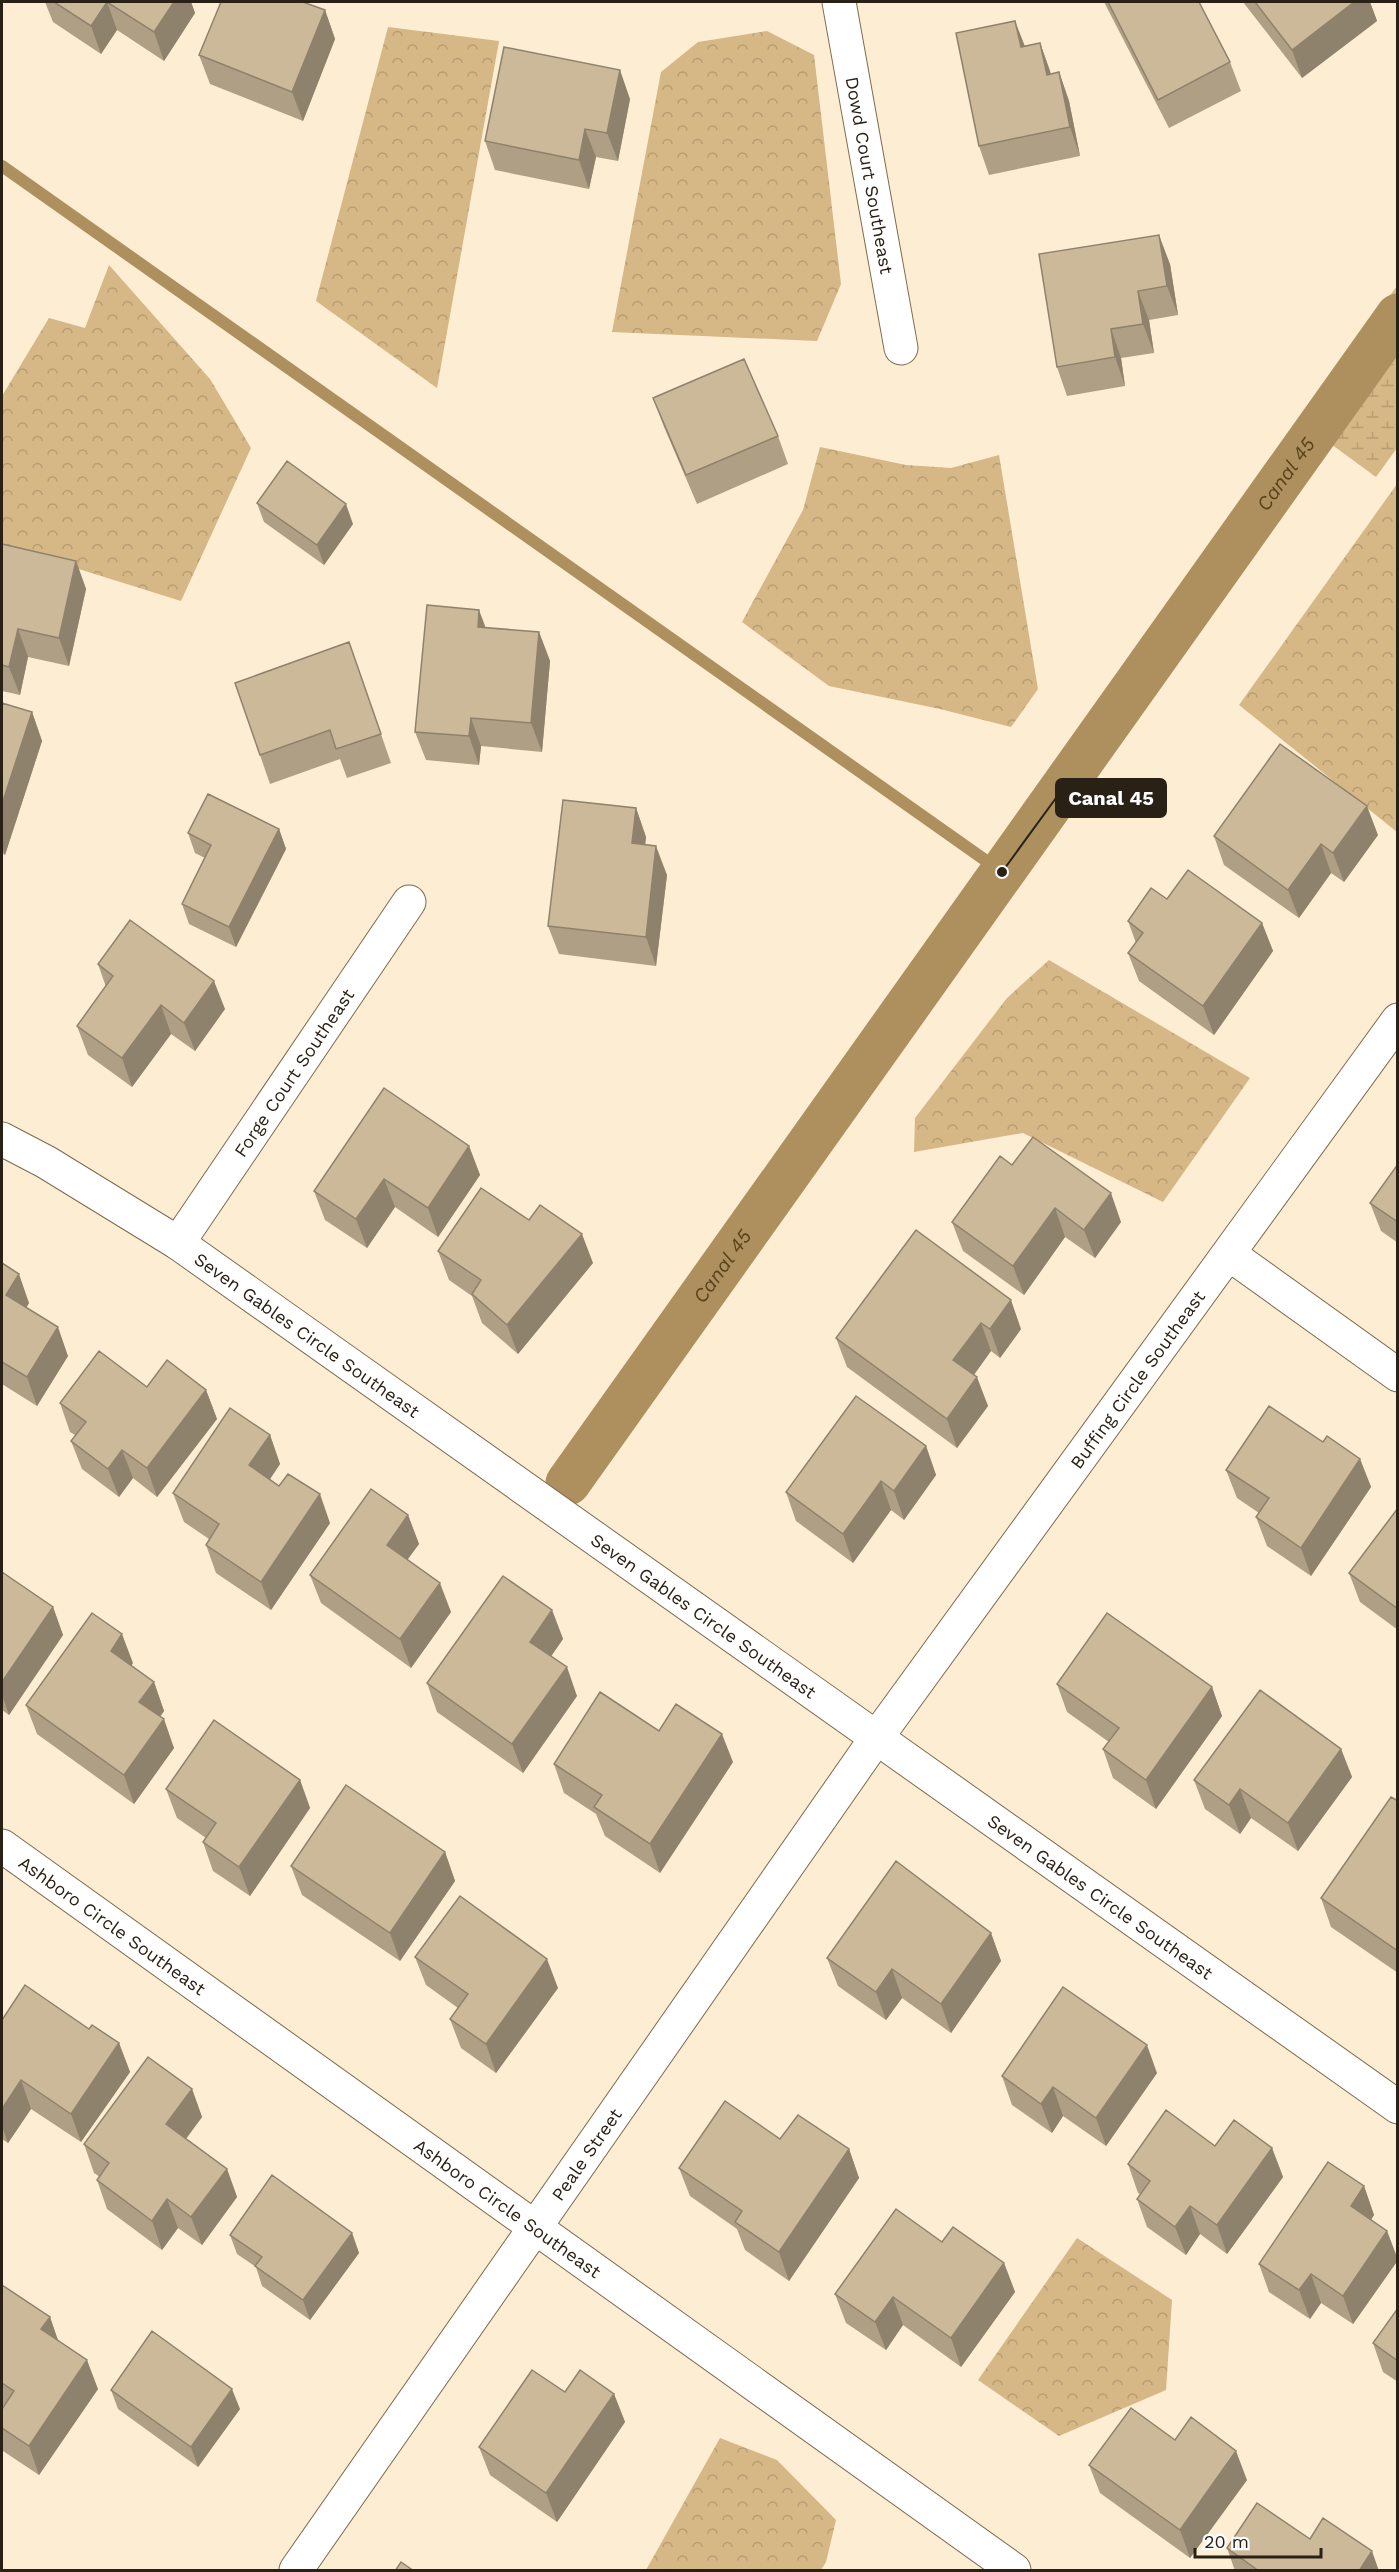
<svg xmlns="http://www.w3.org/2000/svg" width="1399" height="2572" viewBox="0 0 1399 2572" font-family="'Work Sans',sans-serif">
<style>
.forest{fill:url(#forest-crowns)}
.wetland{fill:url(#wetland-marsh)}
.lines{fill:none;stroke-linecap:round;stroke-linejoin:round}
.stream{stroke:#ae905f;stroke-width:12}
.canal{stroke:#ae905f;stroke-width:45}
.minor-casing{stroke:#7e6b4f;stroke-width:35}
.minor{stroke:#fff;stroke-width:33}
.wall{fill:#af9f84}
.shaded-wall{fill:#8f826c}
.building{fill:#ccb99a;stroke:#8f826c;stroke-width:1.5}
.labels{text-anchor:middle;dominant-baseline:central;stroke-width:5;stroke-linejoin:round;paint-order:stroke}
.street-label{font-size:18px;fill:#292115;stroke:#fcfcfc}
.water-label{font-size:20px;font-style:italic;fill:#59431b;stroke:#fcfcfc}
.leader{fill:none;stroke:#292115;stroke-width:2}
.callout-dot{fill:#292115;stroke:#fcfcfc;stroke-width:2}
.callout{fill:#292115;stroke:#292115;stroke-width:2}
.callout-label{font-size:20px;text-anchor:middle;font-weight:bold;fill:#fff}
</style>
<defs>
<pattern id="forest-crowns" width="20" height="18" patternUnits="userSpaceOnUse" patternTransform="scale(1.5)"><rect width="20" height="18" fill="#d6b786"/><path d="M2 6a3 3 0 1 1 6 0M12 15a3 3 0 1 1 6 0" fill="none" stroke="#b89d73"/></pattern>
<pattern id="wetland-marsh" width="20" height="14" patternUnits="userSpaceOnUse" patternTransform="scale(1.5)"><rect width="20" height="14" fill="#d6b786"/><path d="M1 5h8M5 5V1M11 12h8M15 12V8" fill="none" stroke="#b89d73"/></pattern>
</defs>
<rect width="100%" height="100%" fill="#fdedd3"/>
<path class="forest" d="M 388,27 L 499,41 L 437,388 L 316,301 Z
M 767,31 L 814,55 L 841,284 L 817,341 L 612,332 L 661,72 L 698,42 Z
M 109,265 L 210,379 L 251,448 L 181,601 L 2,545 L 2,396 L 49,318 L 85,328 Z
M 820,447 L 906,465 L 951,468 L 999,455 L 1038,689 L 1011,727 L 940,709 L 829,686 L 742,622 L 803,510 Z
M 1397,484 L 1397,832 L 1239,705 Z
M 1049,960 L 1250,1078 L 1163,1202 L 1023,1133 L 914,1152 L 915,1118 L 1007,998 Z
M 1077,2238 L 1172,2300 L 1166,2390 L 1059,2436 L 978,2380 Z
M 720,2438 L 777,2460 L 836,2520 L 826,2562 L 821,2570 L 646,2570 Z"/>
<path class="wetland" d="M 1397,286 L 1397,448 L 1376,477 L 1298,420 Z"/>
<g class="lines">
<path class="stream" d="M 2,166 L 1002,872"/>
<path class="canal" id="s1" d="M 568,1483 L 1398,316"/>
<defs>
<g id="minor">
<path id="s2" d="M 839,2 L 901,348"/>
<path id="s3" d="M 2,1139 L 46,1162 L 178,1243 L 1398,2107"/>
<path id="s4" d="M 178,1243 L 409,902"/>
<path d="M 1229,1254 L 1398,1375"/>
<path id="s5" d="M 2,1846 L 1014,2570"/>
<path id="s6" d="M 296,2570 L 877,1737 L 1398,1020"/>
</g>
</defs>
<use href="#minor" class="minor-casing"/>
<use href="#minor" class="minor"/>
</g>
<path class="wall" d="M 45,2 L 191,2 L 195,13 L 164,61 L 117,30 L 101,54 L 53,22 Z
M 1104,2 L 1199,2 L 1230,62 L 1241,91 L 1169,128 Z
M 1243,2 L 1370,2 L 1377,21 L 1302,78 Z
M 325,10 L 335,39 L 303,121 L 210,84 L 199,55 Z
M 1040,43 L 1051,74 L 1059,72 L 1069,101 L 1080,156 L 989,175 L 979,146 L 1024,46 Z
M 630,99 L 618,161 L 596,157 L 589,189 L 495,170 L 485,141 Z
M 1039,254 L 1170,264 L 1178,315 L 1149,320 L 1154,353 L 1121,358 L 1125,386 L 1067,396 L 1057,367 Z
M 653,398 L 778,436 L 788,464 L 697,504 L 664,427 Z
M 257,503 L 353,524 L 324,565 L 264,522 Z
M 2,544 L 76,561 L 86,589 L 69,666 L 28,657 L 20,695 L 2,691 Z
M 486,628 L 539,632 L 550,661 L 542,752 L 481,746 L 479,765 L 426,760 L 415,732 Z
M 349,642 L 391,763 L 347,778 L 340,759 L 270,784 L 235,683 Z
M 2,703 L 32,712 L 42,741 L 5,855 L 2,853 Z
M 636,808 L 646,837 L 645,845 L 667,875 L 656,966 L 559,954 L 548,926 Z
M 279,829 L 286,849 L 236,947 L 189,924 L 182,904 L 205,858 L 195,853 L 188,833 Z
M 1378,835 L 1344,882 L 1331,873 L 1299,918 L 1224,865 L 1214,836 Z
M 1167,899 L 1262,923 L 1273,951 L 1214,1035 L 1139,981 L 1128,953 L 1136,943 L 1128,921 Z
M 98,964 L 225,1009 L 195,1051 L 171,1034 L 132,1087 L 88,1055 L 77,1026 L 106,987 Z
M 469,1146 L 480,1175 L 438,1237 L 395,1207 L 367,1248 L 325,1220 L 314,1191 Z
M 1398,1164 L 1398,1243 L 1381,1231 L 1370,1203 Z
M 1012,1165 L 1121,1222 L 1095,1258 L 1065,1237 L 1024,1295 L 963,1251 L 952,1222 Z
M 916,1230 L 1021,1329 L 1000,1358 L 991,1351 L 974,1375 L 988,1406 L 957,1448 L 847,1367 L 836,1338 Z
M 438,1251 L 593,1263 L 518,1354 L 482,1323 L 472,1296 L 449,1280 Z
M 2,1263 L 29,1303 L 26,1308 L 68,1356 L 37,1406 L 2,1384 Z
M 147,1387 L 206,1390 L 217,1419 L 157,1497 L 133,1478 L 119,1497 L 82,1469 L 71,1441 L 75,1435 L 70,1432 L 60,1403 Z
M 270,1435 L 280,1464 L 270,1479 L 330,1523 L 271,1610 L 216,1573 L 206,1545 L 209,1539 L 184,1522 L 173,1493 Z
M 1323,1442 L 1360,1459 L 1371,1487 L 1311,1576 L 1267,1546 L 1256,1517 L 1259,1513 L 1237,1498 L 1226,1470 Z
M 926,1446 L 936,1475 L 904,1520 L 891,1510 L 853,1563 L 796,1521 L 786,1492 Z
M 1398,1508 L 1398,1630 L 1360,1602 L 1349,1573 Z
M 408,1515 L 419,1544 L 407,1560 L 451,1612 L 411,1668 L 321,1603 L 310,1575 Z
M 2,1572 L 53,1607 L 63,1635 L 9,1715 L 2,1710 Z
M 552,1610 L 563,1639 L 551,1656 L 577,1696 L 523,1773 L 437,1712 L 427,1683 Z
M 133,1663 L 131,1666 L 154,1682 L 164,1711 L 160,1717 L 174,1748 L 134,1804 L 37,1734 L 26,1705 Z
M 1057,1684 L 1212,1687 L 1222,1716 L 1156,1809 L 1113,1778 L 1103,1749 L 1109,1742 L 1067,1712 Z
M 659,1731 L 733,1762 L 660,1873 L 605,1836 L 596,1814 L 564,1793 L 554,1764 Z
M 1341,1749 L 1352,1777 L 1298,1851 L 1251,1818 L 1240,1834 L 1205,1809 L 1194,1780 Z
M 300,1780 L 310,1808 L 250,1896 L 213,1871 L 203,1842 L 206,1838 L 177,1818 L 166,1789 Z
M 1398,1801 L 1398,1973 L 1331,1927 L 1321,1898 Z
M 445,1852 L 455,1881 L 400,1961 L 302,1895 L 291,1866 Z
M 991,1933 L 1001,1961 L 951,2033 L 902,1998 L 886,2020 L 838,1986 L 827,1958 Z
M 415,1957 L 558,1988 L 496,2073 L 461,2048 L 450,2019 L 458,2008 L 426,1985 Z
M 2,2020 L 89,2029 L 119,2043 L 130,2072 L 81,2142 L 31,2109 L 8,2143 L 2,2139 Z
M 1157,2073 L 1106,2146 L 1063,2116 L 1052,2133 L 1012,2105 L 1002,2076 Z
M 192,2089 L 202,2117 L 186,2139 L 227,2169 L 237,2197 L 202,2245 L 178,2228 L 162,2250 L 107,2209 L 97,2180 L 100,2177 L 94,2173 L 84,2144 Z
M 780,2139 L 849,2149 L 859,2178 L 789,2281 L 745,2250 L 737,2229 L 690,2196 L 679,2168 Z
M 1215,2146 L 1272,2148 L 1283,2177 L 1227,2254 L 1200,2234 L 1186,2255 L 1147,2227 L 1137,2199 L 1140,2194 L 1138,2193 L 1128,2164 Z
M 1364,2186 L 1374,2215 L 1371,2220 L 1387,2231 L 1398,2260 L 1353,2324 L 1321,2303 L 1310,2319 L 1269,2292 L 1259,2264 Z
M 352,2233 L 359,2253 L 310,2320 L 262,2286 L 256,2267 L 237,2254 L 230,2235 Z
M 942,2242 L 1004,2263 L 1015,2292 L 961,2367 L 903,2325 L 886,2350 L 846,2323 L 835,2294 Z
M 2,2285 L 50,2317 L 58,2341 L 98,2389 L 39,2475 L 3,2451 L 2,2446 L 2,2409 L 4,2406 L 2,2404 Z
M 1398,2308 L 1398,2382 L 1383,2372 L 1373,2343 Z
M 111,2390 L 240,2409 L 198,2467 L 118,2409 Z
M 565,2392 L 614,2394 L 625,2422 L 557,2522 L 490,2475 L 479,2447 Z
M 1175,2440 L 1247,2480 L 1190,2558 L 1100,2493 L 1089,2465 Z
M 1310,2539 L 1379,2571 L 1235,2571 L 1227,2548 Z"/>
<path class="shaded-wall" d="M 107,2 L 117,30 L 101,54 L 91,26 Z
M 174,2 L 191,2 L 195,13 L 164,61 L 154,32 Z
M 1354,2 L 1370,2 L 1377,21 L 1302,78 L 1292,50 Z
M 325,10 L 335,39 L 303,121 L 292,92 Z
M 1015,21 L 1026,49 L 1021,47 Z
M 1040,43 L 1050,71 L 1057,103 L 1047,75 Z
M 620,70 L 630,99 L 618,161 L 607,133 Z
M 1059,72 L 1069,101 L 1080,156 L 1070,127 Z
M 585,129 L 596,157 L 589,189 L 579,160 Z
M 1159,235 L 1170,264 L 1178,315 L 1167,286 Z
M 1138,291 L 1149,320 L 1154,353 L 1143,324 Z
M 1111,329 L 1121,358 L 1125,386 L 1115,357 Z
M 346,504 L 353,524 L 324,565 L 317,545 Z
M 76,561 L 86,589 L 69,666 L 59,638 Z
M 479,610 L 490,639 L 478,627 Z
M 18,629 L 28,657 L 20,695 L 9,667 Z
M 539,632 L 550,661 L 542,752 L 531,723 Z
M 32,712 L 42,741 L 5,855 L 2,846 L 2,804 Z
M 471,718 L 481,746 L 479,765 L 469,736 Z
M 1367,806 L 1378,835 L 1344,882 L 1333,853 Z
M 636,808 L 646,837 L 642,872 L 632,843 Z
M 279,829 L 286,849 L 236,947 L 229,927 Z
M 1321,844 L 1331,873 L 1299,918 L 1288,890 Z
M 656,846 L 667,875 L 656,966 L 646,937 Z
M 1262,923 L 1273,951 L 1214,1035 L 1203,1006 Z
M 214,981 L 225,1009 L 195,1051 L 184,1023 Z
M 161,1005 L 171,1034 L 132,1087 L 122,1058 Z
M 469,1146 L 480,1175 L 438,1237 L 428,1208 Z
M 384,1179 L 395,1207 L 367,1248 L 356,1219 Z
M 1111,1193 L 1121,1222 L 1095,1258 L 1084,1230 Z
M 1055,1208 L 1065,1237 L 1024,1295 L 1013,1266 Z
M 582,1234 L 593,1263 L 518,1354 L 507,1325 Z
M 19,1274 L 29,1303 L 16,1324 L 6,1295 Z
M 1011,1300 L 1021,1329 L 1000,1358 L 990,1329 Z
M 981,1323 L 991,1351 L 964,1388 L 953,1360 Z
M 58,1327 L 68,1356 L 37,1406 L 27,1377 Z
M 977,1377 L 988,1406 L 957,1448 L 947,1419 Z
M 206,1390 L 217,1419 L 157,1497 L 147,1468 Z
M 270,1435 L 280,1464 L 260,1494 L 249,1465 Z
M 926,1446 L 936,1475 L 904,1520 L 894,1491 Z
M 122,1450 L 133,1478 L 119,1497 L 108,1469 Z
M 1360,1459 L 1371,1487 L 1311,1576 L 1301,1548 Z
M 881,1481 L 891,1510 L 853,1563 L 843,1534 Z
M 320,1494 L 330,1523 L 271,1610 L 261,1582 Z
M 408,1515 L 419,1544 L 397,1574 L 387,1545 Z
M 440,1583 L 451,1612 L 411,1668 L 400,1639 Z
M 53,1607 L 63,1635 L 9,1715 L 2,1695 L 2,1682 Z
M 552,1610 L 563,1639 L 541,1671 L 530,1642 Z
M 122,1634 L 133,1663 L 121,1680 L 111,1651 Z
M 567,1667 L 577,1696 L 523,1773 L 512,1744 Z
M 154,1682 L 164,1711 L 149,1731 L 139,1702 Z
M 1212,1687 L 1222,1716 L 1156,1809 L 1146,1780 Z
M 164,1719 L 174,1748 L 134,1804 L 124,1775 Z
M 722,1734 L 733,1762 L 660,1873 L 650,1844 Z
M 1341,1749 L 1352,1777 L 1298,1851 L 1288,1823 Z
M 300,1780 L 310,1808 L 250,1896 L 239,1867 Z
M 1240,1789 L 1251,1818 L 1240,1834 L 1229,1805 Z
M 445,1852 L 455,1881 L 400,1961 L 390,1933 Z
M 991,1933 L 1001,1961 L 951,2033 L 941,2004 Z
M 547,1959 L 558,1988 L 496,2073 L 486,2044 Z
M 892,1969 L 902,1998 L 886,2020 L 876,1992 Z
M 119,2043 L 130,2072 L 81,2142 L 71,2114 Z
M 1147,2045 L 1157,2073 L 1106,2146 L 1096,2118 Z
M 21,2080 L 31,2109 L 8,2143 L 2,2126 L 2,2109 Z
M 1053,2087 L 1063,2116 L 1052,2133 L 1041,2104 Z
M 192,2089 L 202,2117 L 176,2152 L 166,2124 Z
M 1272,2148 L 1283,2177 L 1227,2254 L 1217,2225 Z
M 849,2149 L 859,2178 L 789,2281 L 779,2252 Z
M 227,2169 L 237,2197 L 202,2245 L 191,2217 Z
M 1364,2186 L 1374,2215 L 1361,2234 L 1351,2206 Z
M 167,2199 L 178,2228 L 162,2250 L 152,2221 Z
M 1190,2206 L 1200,2234 L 1186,2255 L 1175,2227 Z
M 1387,2231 L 1398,2260 L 1353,2324 L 1343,2296 Z
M 352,2233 L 359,2253 L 310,2320 L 303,2300 Z
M 1004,2263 L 1015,2292 L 961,2367 L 951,2338 Z
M 1311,2274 L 1321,2303 L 1310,2319 L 1299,2290 Z
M 893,2297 L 903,2325 L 886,2350 L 875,2322 Z
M 50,2317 L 60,2346 L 41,2329 Z
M 87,2360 L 98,2389 L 39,2475 L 29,2446 Z
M 232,2389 L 240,2409 L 198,2467 L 191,2447 Z
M 614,2394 L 625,2422 L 557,2522 L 546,2493 Z
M 1236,2451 L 1247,2480 L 1190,2558 L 1180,2530 Z
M 1372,2551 L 1379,2571 L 1359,2571 Z"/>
<path class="building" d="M 54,2 L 174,2 L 154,32 L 107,2 L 91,26 Z
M 221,2 L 303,2 L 325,10 L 292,92 L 199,55 Z
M 1108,2 L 1199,2 L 1230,62 L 1158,100 Z
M 1255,2 L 1354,2 L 1292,50 Z
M 1015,21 L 1021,47 L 1040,43 L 1047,75 L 1059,72 L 1070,127 L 979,146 L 956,33 Z
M 504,47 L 620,70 L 607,133 L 585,129 L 579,160 L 485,141 Z
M 1159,235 L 1167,286 L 1138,291 L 1143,324 L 1111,329 L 1115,357 L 1057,367 L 1039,254 Z
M 744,359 L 778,436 L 686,475 L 653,398 Z
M 287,461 L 346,504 L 317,545 L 257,503 Z
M 2,544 L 76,561 L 59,638 L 18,629 L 9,667 L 2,665 Z
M 427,605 L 479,610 L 478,627 L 539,632 L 531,723 L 471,718 L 469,736 L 415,732 Z
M 349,642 L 381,734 L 336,749 L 330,730 L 260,755 L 235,683 Z
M 2,703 L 32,712 L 2,804 Z
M 1280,744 L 1367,806 L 1333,853 L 1321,844 L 1288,890 L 1214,836 Z
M 208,794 L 279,829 L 229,927 L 182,904 L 211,845 L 188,833 Z
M 563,800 L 636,808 L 632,843 L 656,846 L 646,937 L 548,926 Z
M 1188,870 L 1262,923 L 1203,1006 L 1128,953 L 1143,933 L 1128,921 L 1151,888 L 1167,899 Z
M 130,920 L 214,981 L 184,1023 L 161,1005 L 122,1058 L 77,1026 L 113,976 L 98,964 Z
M 384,1088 L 469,1146 L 428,1208 L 384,1179 L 356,1219 L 314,1191 Z
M 1033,1137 L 1111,1193 L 1084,1230 L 1055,1208 L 1013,1266 L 952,1222 L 1000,1156 L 1012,1165 Z
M 1398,1164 L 1398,1222 L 1370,1203 Z
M 481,1188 L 529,1220 L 540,1205 L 582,1234 L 507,1325 L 472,1294 L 481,1280 L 438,1251 Z
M 916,1230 L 1011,1300 L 990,1329 L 981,1323 L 953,1360 L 977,1377 L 947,1419 L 836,1338 Z
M 2,1263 L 19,1274 L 6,1295 L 58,1327 L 27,1377 L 2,1362 Z
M 99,1351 L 147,1387 L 167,1360 L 206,1390 L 147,1468 L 122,1450 L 108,1469 L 71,1441 L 86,1422 L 60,1403 Z
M 856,1396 L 926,1446 L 894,1491 L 881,1481 L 843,1534 L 786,1492 Z
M 1269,1406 L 1323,1442 L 1327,1436 L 1360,1459 L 1301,1548 L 1256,1517 L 1269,1498 L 1226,1470 Z
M 230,1408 L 270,1435 L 249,1465 L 279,1486 L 288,1474 L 320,1494 L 261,1582 L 206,1545 L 219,1524 L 173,1493 Z
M 371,1489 L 408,1515 L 387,1545 L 440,1583 L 400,1639 L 310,1575 Z
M 1398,1508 L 1398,1609 L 1349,1573 Z
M 2,1572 L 53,1607 L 2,1682 Z
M 503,1576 L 552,1610 L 530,1642 L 567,1667 L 512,1744 L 427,1683 Z
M 92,1613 L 122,1634 L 111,1651 L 154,1682 L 139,1702 L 164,1719 L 124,1775 L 26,1705 Z
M 1107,1613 L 1212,1687 L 1146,1780 L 1103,1749 L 1119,1728 L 1057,1684 Z
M 1260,1690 L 1341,1749 L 1288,1823 L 1240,1789 L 1229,1805 L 1194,1780 Z
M 600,1692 L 659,1731 L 676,1704 L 722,1734 L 650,1844 L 594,1807 L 602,1795 L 554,1764 Z
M 214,1720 L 300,1780 L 239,1867 L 203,1842 L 216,1823 L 166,1789 Z
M 346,1785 L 445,1852 L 390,1933 L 291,1866 Z
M 1391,1797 L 1398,1801 L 1398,1951 L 1321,1898 Z
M 896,1861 L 991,1933 L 941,2004 L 892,1969 L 876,1992 L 827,1958 Z
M 460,1896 L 547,1959 L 486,2044 L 450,2019 L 468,1994 L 415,1957 Z
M 25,1985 L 89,2029 L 92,2025 L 119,2043 L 71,2114 L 21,2080 L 2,2109 L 2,2020 Z
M 1063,1987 L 1147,2045 L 1096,2118 L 1053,2087 L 1041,2104 L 1002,2076 Z
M 148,2057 L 192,2089 L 166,2124 L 227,2169 L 191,2217 L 167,2199 L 152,2221 L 97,2180 L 109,2163 L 84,2144 Z
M 725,2101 L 780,2139 L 798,2115 L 849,2149 L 779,2252 L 735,2222 L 742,2211 L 679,2168 Z
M 1166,2110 L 1215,2146 L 1234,2120 L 1272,2148 L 1217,2225 L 1190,2206 L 1175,2227 L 1137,2199 L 1150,2181 L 1128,2164 Z
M 1328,2162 L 1364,2186 L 1351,2206 L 1387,2231 L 1343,2296 L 1311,2274 L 1299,2290 L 1259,2264 Z
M 272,2175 L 352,2233 L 303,2300 L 255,2266 L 262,2257 L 230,2235 Z
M 896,2209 L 942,2242 L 953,2227 L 1004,2263 L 951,2338 L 893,2297 L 875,2322 L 835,2294 Z
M 2,2285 L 50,2317 L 41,2329 L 87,2360 L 29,2446 L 2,2428 L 2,2409 L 14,2391 L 2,2383 Z
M 1398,2308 L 1398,2361 L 1373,2343 Z
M 152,2331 L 232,2389 L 191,2447 L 111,2390 Z
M 532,2370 L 565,2392 L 580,2370 L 614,2394 L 546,2493 L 479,2447 Z
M 1131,2408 L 1175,2440 L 1191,2417 L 1236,2451 L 1180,2530 L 1089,2465 Z
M 1257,2503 L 1310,2539 L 1323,2518 L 1372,2551 L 1359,2571 L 1259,2571 L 1227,2548 Z
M 401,2562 L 414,2571 L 395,2571 Z"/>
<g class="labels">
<g class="street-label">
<text stroke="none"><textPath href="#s2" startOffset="176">Dowd Court Southeast</textPath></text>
<text stroke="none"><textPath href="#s4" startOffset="206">Forge Court Southeast</textPath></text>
<text stroke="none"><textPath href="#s3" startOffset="363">Seven Gables Circle Southeast</textPath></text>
<text stroke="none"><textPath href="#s6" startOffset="1458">Buffing Circle Southeast</textPath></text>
<text stroke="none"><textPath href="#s3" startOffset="849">Seven Gables Circle Southeast</textPath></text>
<text stroke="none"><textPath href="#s3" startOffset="1335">Seven Gables Circle Southeast</textPath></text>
<text stroke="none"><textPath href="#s5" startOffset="136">Ashboro Circle Southeast</textPath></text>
<text stroke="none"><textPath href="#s6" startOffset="507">Peale Street</textPath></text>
<text stroke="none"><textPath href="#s5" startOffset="622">Ashboro Circle Southeast</textPath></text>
</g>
<g class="water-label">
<text stroke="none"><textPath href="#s1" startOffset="1238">Canal 45</textPath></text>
<text stroke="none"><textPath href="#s1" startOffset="266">Canal 45</textPath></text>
</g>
</g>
<path class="leader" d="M1002 872L1056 798"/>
<circle class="callout-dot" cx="1002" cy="872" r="6"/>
<rect class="callout" x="1056" y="779" width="110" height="38" rx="6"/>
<g class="callout-label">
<text x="1111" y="805">Canal 45</text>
</g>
<rect width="1399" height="2572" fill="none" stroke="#292115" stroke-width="6"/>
<path d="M1195 2548v9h126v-9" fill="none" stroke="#292115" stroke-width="3"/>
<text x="1204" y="2548" font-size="18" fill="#292115" stroke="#fcfcfc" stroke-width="4.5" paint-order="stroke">20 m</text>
</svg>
